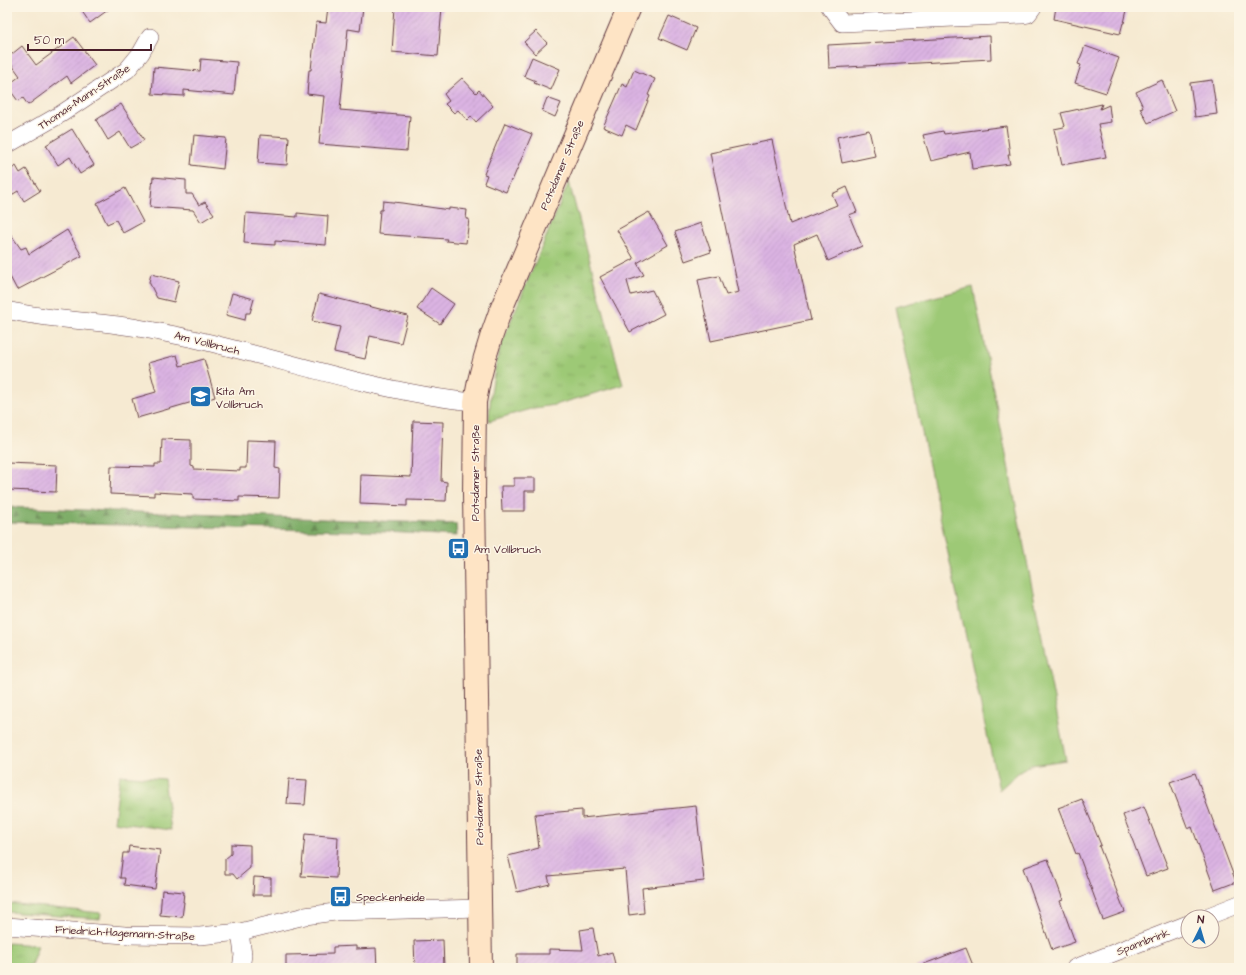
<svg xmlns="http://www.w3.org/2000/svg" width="1246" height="975" viewBox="0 0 1246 975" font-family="'Architects Daughter',sans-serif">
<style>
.grass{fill:url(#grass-tufts);stroke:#747450}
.forest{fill:url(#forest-firs);stroke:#646649}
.green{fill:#9dc976;stroke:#747450}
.building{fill:url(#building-hatch)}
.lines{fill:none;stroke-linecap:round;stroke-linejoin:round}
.street-casing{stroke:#643d44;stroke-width:18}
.secondary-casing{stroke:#643d44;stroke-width:24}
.street{stroke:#fff;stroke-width:17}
.secondary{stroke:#fee4c5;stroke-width:22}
.labels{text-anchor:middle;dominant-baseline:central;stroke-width:3;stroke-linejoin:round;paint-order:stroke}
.street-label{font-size:11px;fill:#4a1f2b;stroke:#fcf5e5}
.poi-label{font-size:11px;fill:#4a1f2b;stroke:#fcf5e5;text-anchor:start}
</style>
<defs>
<pattern id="grass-tufts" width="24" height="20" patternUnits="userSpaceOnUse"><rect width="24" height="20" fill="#9dc976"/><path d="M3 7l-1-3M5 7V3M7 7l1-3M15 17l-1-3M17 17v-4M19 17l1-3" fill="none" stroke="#89ac66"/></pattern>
<pattern id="forest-firs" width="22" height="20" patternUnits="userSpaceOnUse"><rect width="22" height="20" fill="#7ead67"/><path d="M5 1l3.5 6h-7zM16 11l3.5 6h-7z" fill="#698c55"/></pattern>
<pattern id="building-hatch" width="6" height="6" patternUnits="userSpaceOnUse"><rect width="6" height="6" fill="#dbb4e3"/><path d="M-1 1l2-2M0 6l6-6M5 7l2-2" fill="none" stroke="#bd9ac3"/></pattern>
</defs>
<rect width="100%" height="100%" fill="#fcf5e5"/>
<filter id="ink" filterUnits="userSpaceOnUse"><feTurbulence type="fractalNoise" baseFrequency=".025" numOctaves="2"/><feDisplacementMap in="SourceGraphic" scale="8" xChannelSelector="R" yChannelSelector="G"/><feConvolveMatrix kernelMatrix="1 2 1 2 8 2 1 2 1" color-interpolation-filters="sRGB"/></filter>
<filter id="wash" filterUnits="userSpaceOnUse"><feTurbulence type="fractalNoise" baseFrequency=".012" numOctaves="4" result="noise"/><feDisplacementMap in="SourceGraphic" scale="16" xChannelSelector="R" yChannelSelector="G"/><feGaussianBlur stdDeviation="0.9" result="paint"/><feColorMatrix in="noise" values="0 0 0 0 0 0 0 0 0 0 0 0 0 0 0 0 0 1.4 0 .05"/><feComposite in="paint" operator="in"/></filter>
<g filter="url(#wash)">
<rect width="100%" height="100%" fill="#f6ead2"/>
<path class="grass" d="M 569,182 L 623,385 L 555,405 L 534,408 L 489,421 C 490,393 494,369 502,342 Z
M 120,775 L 164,779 L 171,830 L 114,822 Z
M 7,903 L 101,913 L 100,919 L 7,912 Z
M 7,943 L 38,945 L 30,968 L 7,968 Z"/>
<path class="forest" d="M 7,507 L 456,524 L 457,536 L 386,532 L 7,522 Z"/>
<path class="green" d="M 973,287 L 1066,760 L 1031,765 L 1018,773 L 999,790 L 895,307 Z"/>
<g id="blocks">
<path class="building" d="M 79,7 L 112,7 L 90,23 Z
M 328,7 L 363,7 L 360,31 L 348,29 L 340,110 L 410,116 L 407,151 L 319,144 L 324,96 L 307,94 L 309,70 L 311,70 L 316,22 L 326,23 Z
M 395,7 L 442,7 L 438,56 L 392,52 Z
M 1056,7 L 1115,7 L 1127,10 L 1124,23 L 1123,23 L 1120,34 L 1054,19 Z
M 669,16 L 696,28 L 687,50 L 659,38 Z
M 536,31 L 547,43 L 535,54 L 524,42 Z
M 990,36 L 991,59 L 829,68 L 828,45 Z
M 74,37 L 95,65 L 71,83 L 67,76 L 28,105 L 23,98 L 18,101 L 7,86 L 20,76 L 7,58 L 22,46 L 36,65 Z
M 1085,46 L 1119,58 L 1106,93 L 1075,83 L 1081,65 L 1078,64 Z
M 532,57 L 560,69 L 551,90 L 534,83 L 536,81 L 524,76 Z
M 201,59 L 237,62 L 234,95 L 184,90 L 184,96 L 152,94 L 154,67 L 200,71 Z
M 634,70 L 655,79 L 648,95 L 650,96 L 636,130 L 626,125 L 622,135 L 603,127 L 622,84 L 627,87 Z
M 462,78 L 476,93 L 479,90 L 493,106 L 476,122 L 471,116 L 467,120 L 458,110 L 454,113 L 445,104 L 449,101 L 444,94 Z
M 1162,80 L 1175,111 L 1148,123 L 1140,108 L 1143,107 L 1136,92 Z
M 1212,80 L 1217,114 L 1195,117 L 1190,83 Z
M 547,98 L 561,103 L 555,117 L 542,111 Z
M 121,104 L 144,140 L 130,148 L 120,132 L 108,140 L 96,120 Z
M 1102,104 L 1100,109 L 1109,105 L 1111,122 L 1098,124 L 1106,157 L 1062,165 L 1054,129 L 1064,127 L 1065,126 L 1061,113 Z
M 505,123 L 532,134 L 512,181 L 511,180 L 506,192 L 484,183 L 487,175 L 484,174 Z
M 1006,126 L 1010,155 L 1008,155 L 1010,164 L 972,169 L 970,152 L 931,161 L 923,135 L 943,131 L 944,134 Z
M 72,129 L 94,165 L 80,174 L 70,157 L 58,165 L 46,145 Z
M 869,130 L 875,156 L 842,163 L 837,137 Z
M 194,135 L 226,138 L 223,169 L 191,165 Z
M 260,135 L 289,137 L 287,165 L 258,163 Z
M 772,140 L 790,224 L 837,205 L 832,194 L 847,187 L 857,212 L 849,215 L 862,246 L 828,261 L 817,234 L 794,244 L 811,320 L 711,341 L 698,280 L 719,276 L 726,295 L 739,292 L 710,153 Z
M 16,166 L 20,173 L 26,169 L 40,191 L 24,201 L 18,191 L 7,198 L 7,172 Z
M 153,177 L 186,180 L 186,194 L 192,194 L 199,205 L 205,202 L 214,214 L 201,222 L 193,210 L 150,207 Z
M 125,188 L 143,222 L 123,233 L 116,220 L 107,224 L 97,203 Z
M 383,201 L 402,203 L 449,210 L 449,208 L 467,210 L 466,219 L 469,219 L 466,243 L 446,241 L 447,239 L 378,234 L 380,210 L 382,210 Z
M 649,212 L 668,245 L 637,263 L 644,275 L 627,281 L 631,295 L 652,290 L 664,314 L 630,332 L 600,277 L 634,259 L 617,230 Z
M 246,213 L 297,217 L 297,213 L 328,216 L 326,245 L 275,241 L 275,245 L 244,243 Z
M 701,223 L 711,252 L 685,261 L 675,232 Z
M 7,229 L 21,249 L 26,247 L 29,254 L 67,230 L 82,256 L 17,290 L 7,271 Z
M 151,274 L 179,281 L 174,302 L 157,298 L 149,282 Z
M 431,288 L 454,304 L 440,324 L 417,309 Z
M 232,293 L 254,299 L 250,313 L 246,313 L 245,320 L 226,315 Z
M 319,294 L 408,316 L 401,343 L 370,336 L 365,359 L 334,352 L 340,327 L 312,321 Z
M 177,355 L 180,366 L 204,359 L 215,397 L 196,403 L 196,401 L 137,418 L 132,399 L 156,392 L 148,363 Z
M 413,421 L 443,422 L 441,481 L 447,482 L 446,501 L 407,500 L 407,506 L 360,504 L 361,475 L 411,477 Z
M 162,439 L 191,440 L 191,466 L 194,467 L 194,469 L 240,471 L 240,468 L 246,468 L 247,440 L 276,441 L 275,468 L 280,469 L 279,498 L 239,497 L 239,501 L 193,499 L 193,494 L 154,492 L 154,496 L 110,494 L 111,466 L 155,467 L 155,464 L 161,464 Z
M 7,463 L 57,465 L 56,492 L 9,490 L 9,488 L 7,488 Z
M 514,478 L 535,478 L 535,491 L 525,491 L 525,511 L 502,511 L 501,486 L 514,486 Z
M 1195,773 L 1236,882 L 1215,890 L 1192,827 L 1188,829 L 1170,782 Z
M 289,779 L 307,780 L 305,805 L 287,804 Z
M 1082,799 L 1101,845 L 1099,846 L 1125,912 L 1103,920 L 1078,853 L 1076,854 L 1058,808 Z
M 696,806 L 704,881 L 642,888 L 644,913 L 629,915 L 625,869 L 548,876 L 550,884 L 517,892 L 508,856 L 539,848 L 535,814 L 582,810 L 582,818 Z
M 1144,807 L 1168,868 L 1146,876 L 1123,815 Z
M 305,834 L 338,837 L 336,878 L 301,876 Z
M 231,844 L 250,845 L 250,868 L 237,879 L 233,874 L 225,874 L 225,859 L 231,854 Z
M 129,846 L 160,850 L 155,889 L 124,885 L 125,878 L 120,878 L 123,853 L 128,853 Z
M 1048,859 L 1063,900 L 1060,901 L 1075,942 L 1052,950 L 1023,868 Z
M 254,877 L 271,878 L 271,895 L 253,895 Z
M 162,890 L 184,892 L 183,902 L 184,902 L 182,917 L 160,915 Z
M 593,928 L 598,956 L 612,952 L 616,968 L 570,968 L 570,967 L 550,966 L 550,968 L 517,968 L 517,954 L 549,954 L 549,949 L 583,950 L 580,930 Z
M 443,940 L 444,968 L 415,968 L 414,941 Z
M 356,946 L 356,949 L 376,948 L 377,968 L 286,968 L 286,955 L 333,954 L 333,947 Z
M 966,948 L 974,968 L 916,968 L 916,967 Z"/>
</g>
</g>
<g filter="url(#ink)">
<use href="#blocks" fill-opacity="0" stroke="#643d44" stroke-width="1"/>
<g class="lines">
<defs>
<path id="street" d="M 830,7 L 842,23 L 1022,15 L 1028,14 L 1033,7
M 7,145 L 61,114 L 127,70 L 141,53 L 150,37
M 7,310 C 43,319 81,320 118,325 C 142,328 166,333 189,338 C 247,351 304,368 362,382 C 400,391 437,399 475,402
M 1206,917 L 1239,904
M 7,926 L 125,935 L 200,936 L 240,932 L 305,916 L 335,912 L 480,908
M 240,932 L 243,955 L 241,968
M 1075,968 L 1188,924"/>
<path id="secondary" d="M 481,968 L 474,494 L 475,402 C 480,371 489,341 500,312 L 629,7"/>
</defs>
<use href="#street" class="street-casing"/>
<use href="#secondary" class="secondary-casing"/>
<use href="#street" class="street"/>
<use href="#secondary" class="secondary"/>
</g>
</g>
<defs>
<symbol id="school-square" viewBox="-11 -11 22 22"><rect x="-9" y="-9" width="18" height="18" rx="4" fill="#1f6fb2" stroke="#fcf5e5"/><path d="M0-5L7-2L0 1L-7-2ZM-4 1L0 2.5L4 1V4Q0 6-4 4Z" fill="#fff"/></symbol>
<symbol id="bus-square" viewBox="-11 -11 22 22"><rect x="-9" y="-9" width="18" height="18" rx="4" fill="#1f6fb2" stroke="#fcf5e5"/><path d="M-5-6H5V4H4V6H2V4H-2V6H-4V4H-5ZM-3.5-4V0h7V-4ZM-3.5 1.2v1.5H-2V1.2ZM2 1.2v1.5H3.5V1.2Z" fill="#fff"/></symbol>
</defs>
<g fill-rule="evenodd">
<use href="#school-square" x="188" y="384" width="25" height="25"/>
<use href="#bus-square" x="446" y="536" width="25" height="25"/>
<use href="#bus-square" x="328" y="884" width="25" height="25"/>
</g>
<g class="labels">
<g class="street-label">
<text transform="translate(84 97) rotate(-34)">Thomas-Mann-Straße</text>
<text transform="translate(562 165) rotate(-67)">Potsdamer Straße</text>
<text transform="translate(207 343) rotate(14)">Am Vollbruch</text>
<text transform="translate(475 473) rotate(-90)">Potsdamer Straße</text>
<text transform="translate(479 797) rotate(-91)">Potsdamer Straße</text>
<text transform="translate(125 933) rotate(3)">Friedrich-Hagemann-Straße</text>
<text transform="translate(1143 942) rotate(-21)">Spannbrink</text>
</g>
<g class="poi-label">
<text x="216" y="391">Kita Am<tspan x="216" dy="13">Vollbruch</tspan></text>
<text x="474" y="549">Am Vollbruch</text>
<text x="356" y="897">Speckenheide</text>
</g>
</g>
<rect width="1246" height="975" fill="none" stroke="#fcf5e5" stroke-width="24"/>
<g transform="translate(1200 929) rotate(5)"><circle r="19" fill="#fcf5e5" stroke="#b59f9b"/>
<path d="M0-3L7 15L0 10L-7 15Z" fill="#1f6fb2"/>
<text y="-6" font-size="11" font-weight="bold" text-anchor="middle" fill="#4a1f2b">N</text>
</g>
<path d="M28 44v6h123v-6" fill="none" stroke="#4a1f2b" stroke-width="2"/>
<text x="34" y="44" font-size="12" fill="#4a1f2b" stroke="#fcf5e5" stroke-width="3" paint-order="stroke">50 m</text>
</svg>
